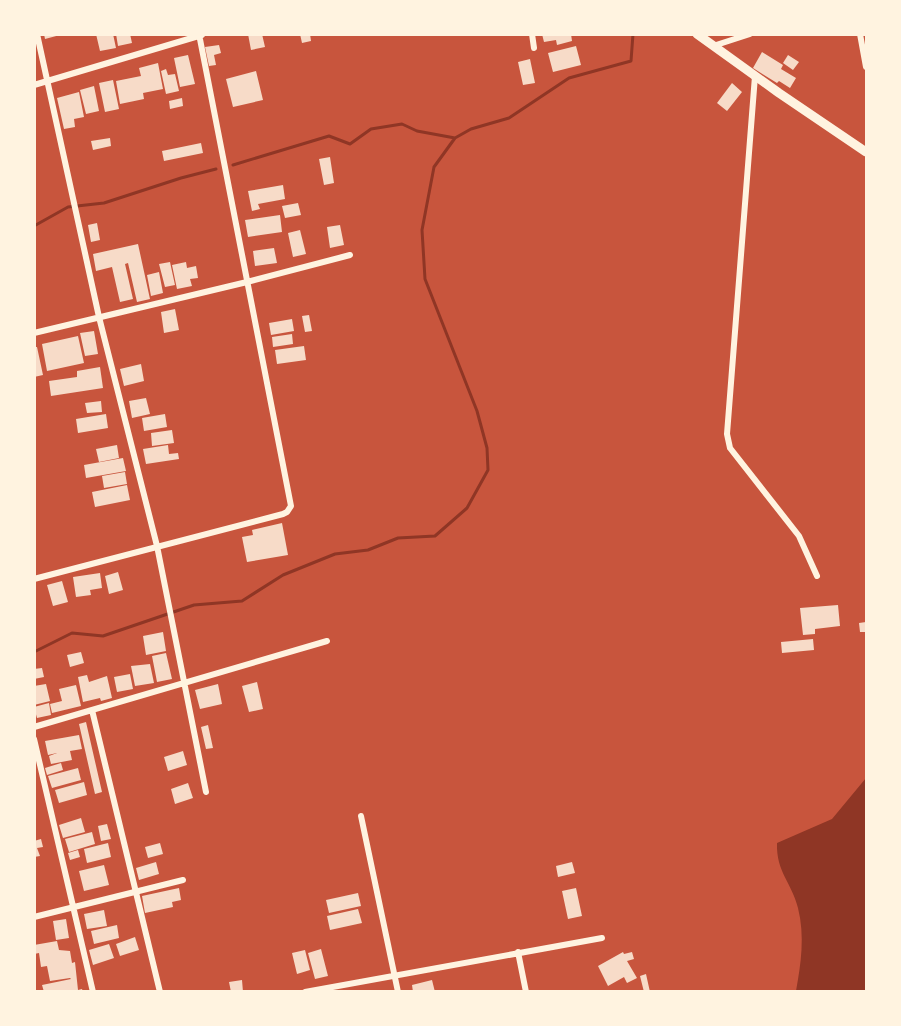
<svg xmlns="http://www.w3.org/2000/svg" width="901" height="1026" viewBox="0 0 901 1026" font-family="'Fira Sans',sans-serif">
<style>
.water{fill:#8f3625}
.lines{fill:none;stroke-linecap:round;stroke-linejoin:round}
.stream{stroke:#8f3625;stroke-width:3}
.building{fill:#f7dbc8}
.minor{stroke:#fff3e0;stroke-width:6}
.secondary{stroke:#fff3e0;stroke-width:9}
</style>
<rect width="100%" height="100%" fill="#c8553d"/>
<path class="water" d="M 866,778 L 866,991 L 796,991 C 801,964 805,936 798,908 C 792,883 776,872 777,843 L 832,819 Z"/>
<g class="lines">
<path class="stream" d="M 233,165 L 329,136 L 350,144 L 371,129 L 402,124 L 417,131 L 455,138 L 471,129 L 509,118 L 569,78 L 631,61 L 633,34
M 34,226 L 68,207 L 104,203 L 181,178 L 216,169
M 34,652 L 72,633 L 103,636 L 194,605 L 242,601 L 283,575 L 335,554 L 368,550 L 398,538 L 435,536 L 467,508 L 488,470 L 487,448 L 477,411 L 425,279 L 422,230 L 434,167 L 455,138"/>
</g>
<path class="building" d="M 44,34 L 60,34 L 60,35 L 45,39 Z
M 96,34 L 113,34 L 116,48 L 100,51 Z
M 116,34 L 130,34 L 132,43 L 118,46 Z
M 248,34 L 262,34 L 265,47 L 251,50 Z
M 300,34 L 310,34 L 311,41 L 302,43 Z
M 542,34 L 571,34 L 572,41 L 557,45 L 556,40 L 544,42 Z
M 219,45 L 221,53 L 214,55 L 216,65 L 209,66 L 205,47 Z
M 576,46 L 581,65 L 553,72 L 548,53 Z
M 762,52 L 783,65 L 781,69 L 796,78 L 790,88 L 779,81 L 777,83 L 753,68 Z
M 188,55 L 195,84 L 180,87 L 174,58 Z
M 788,55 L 799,62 L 793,70 L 783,63 Z
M 530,59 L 535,83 L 523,85 L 518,62 Z
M 158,63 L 163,89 L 143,93 L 144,99 L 120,104 L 116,81 L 141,76 L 139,68 Z
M 166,69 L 168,75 L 175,74 L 179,91 L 166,94 L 161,71 Z
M 256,71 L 263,100 L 233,107 L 226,79 Z
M 113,80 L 119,109 L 105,112 L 99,83 Z
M 732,83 L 742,92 L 727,111 L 717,103 Z
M 94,86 L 99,111 L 86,114 L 80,90 Z
M 79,92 L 84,117 L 74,119 L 75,127 L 64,129 L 57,98 Z
M 182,98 L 183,106 L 170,109 L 169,101 Z
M 110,138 L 111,146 L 93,150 L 91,141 Z
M 201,143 L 203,153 L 164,161 L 162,151 Z
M 330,157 L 334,183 L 324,185 L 319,159 Z
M 283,185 L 285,199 L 258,204 L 260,209 L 252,211 L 248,191 Z
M 298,203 L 301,215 L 285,218 L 282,206 Z
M 280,215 L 282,232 L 248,237 L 245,220 Z
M 97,223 L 100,240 L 91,242 L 88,225 Z
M 340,225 L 344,245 L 330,248 L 327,227 Z
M 300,230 L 306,254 L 293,257 L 288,233 Z
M 138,244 L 150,299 L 137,302 L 128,263 L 125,264 L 133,299 L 120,302 L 112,267 L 96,271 L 93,254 Z
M 274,248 L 277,263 L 255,266 L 253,251 Z
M 170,262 L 175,285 L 165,287 L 159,264 Z
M 186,262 L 187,268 L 196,266 L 198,278 L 190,279 L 192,286 L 177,289 L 172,265 Z
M 159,272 L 163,293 L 151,296 L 147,275 Z
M 175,309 L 179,330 L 164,333 L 161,312 Z
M 309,315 L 312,331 L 305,332 L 302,316 Z
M 292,319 L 294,331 L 271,335 L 269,323 Z
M 94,331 L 98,354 L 85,356 L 80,333 Z
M 292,334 L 293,344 L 273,347 L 272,337 Z
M 78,336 L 84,363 L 47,371 L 42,344 Z
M 304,346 L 306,360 L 277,364 L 275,350 Z
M 34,347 L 37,347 L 43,375 L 34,377 Z
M 141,364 L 144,381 L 124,386 L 120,369 Z
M 100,367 L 103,388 L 51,396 L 49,381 L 77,377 L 77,371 Z
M 146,398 L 150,414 L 132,418 L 129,401 Z
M 101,401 L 102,412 L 87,413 L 85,403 Z
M 106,414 L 108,428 L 78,433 L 76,419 Z
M 165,414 L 167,427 L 144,431 L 142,418 Z
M 172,430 L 174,443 L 152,446 L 151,433 Z
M 117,445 L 119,458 L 99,462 L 96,449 Z
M 168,445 L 169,454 L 178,453 L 179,459 L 146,464 L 143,449 Z
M 123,458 L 126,471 L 86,478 L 84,465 Z
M 125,472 L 127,484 L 104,488 L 102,476 Z
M 127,485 L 130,500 L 95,507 L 92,492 Z
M 282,523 L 288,555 L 247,562 L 242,537 L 253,535 L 252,530 Z
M 118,572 L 123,590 L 109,594 L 105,576 Z
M 100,573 L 102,588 L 90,590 L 91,595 L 76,597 L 73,577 Z
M 62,581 L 68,602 L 53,606 L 47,585 Z
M 838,605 L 840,626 L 815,629 L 815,634 L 803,635 L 800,608 Z
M 866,622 L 866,632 L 860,632 L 859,623 Z
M 163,632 L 166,651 L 146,655 L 143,636 Z
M 813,639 L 814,650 L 782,653 L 781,642 Z
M 81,652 L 84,663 L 70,667 L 67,655 Z
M 166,653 L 172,679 L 157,682 L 152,656 Z
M 150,664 L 154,683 L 135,686 L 131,666 Z
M 42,668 L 44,677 L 34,679 L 34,669 Z
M 130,674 L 133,689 L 117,692 L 114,677 Z
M 87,675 L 89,682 L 107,676 L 112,698 L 101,701 L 100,698 L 83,702 L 78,677 Z
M 257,682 L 263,709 L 249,712 L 242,686 Z
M 46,684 L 50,701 L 34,705 L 34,686 Z
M 218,684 L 222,704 L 200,709 L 195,690 Z
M 76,685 L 81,706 L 52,713 L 50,704 L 62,701 L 59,689 Z
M 49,703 L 51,715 L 37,718 L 34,707 Z
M 86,722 L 102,792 L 95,794 L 79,724 Z
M 208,725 L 213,748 L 206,749 L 201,727 Z
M 79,735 L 82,749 L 70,751 L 72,760 L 51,764 L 49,756 L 57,753 L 48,755 L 45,741 Z
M 183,751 L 187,765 L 168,771 L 164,757 Z
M 61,763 L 63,770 L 47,775 L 45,768 Z
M 78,768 L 81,780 L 52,788 L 48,776 Z
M 84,782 L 87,795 L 59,803 L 55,790 Z
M 188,783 L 193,798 L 175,804 L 171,789 Z
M 81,818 L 85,832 L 63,838 L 59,825 Z
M 107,824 L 111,839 L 101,841 L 98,826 Z
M 92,832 L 95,844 L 69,852 L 65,839 Z
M 41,839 L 43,847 L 37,848 L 40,856 L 34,857 L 34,841 Z
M 108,843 L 111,857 L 87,863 L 84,849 Z
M 160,843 L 163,854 L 148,858 L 145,847 Z
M 78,850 L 80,857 L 70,860 L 68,853 Z
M 156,862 L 159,874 L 139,880 L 136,868 Z
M 572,862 L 575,873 L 558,877 L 556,866 Z
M 104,865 L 109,885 L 84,891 L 79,871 Z
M 179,888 L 181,900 L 172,902 L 173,907 L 145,913 L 142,896 Z
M 576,888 L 582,916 L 568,919 L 562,891 Z
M 358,893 L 361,906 L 329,913 L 326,900 Z
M 358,909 L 362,923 L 330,930 L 327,916 Z
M 104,910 L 107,926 L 87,929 L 84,914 Z
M 66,919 L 69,938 L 56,940 L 53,921 Z
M 117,925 L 119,938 L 94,944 L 91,931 Z
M 135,937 L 139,950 L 120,956 L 116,944 Z
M 57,941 L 59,950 L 70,951 L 72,963 L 75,962 L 78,990 L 82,989 L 83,992 L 44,992 L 42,985 L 71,979 L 70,978 L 50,981 L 47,966 L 41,967 L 39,953 L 34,954 L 34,945 Z
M 109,944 L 114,958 L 93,965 L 89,950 Z
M 321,949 L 328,976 L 315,979 L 308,953 Z
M 305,950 L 310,970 L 297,974 L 292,953 Z
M 623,952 L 624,954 L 632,952 L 634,959 L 627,961 L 637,978 L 627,983 L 624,977 L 608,986 L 598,966 Z
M 646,974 L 650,992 L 644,992 L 640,976 Z
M 242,980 L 243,992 L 231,992 L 229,982 Z
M 432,980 L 435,992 L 413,992 L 412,985 Z"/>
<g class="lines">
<path class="minor" d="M 37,34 L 99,317 L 157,546 L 206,792
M 532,34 L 534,48
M 860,34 L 866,67
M 713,46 L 750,34
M 755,76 L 727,434 L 730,448 L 799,536 L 817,576
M 34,85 L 202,35
M 34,333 L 247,282 L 350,255
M 34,579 L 283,514 L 287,512 L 291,506 L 199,34
M 92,710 L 160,992
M 34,727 L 327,641
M 34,739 L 93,992
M 361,816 L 398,992
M 34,917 L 183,880
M 518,952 L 526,992
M 305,992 L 602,938"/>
<path class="secondary" d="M 697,34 L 779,93 L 866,152"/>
</g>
<rect width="901" height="1026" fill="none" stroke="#fff3e0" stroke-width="72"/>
</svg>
